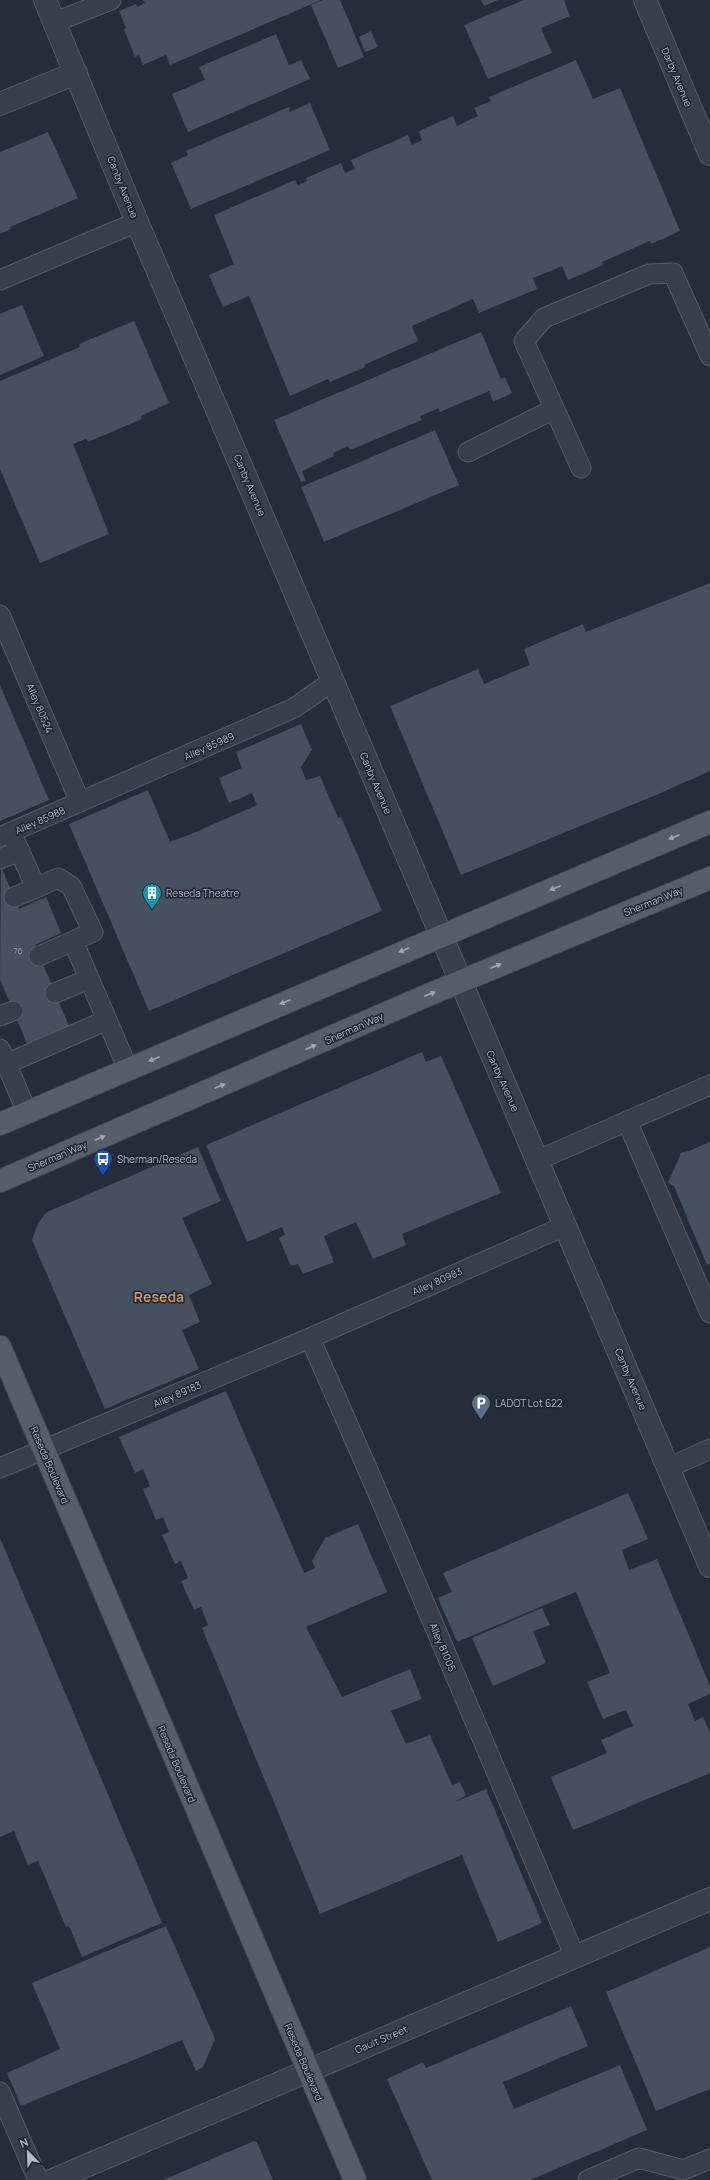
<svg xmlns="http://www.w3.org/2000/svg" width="710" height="2180" viewBox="0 0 710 2180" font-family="Manrope,sans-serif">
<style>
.building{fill:#46505e}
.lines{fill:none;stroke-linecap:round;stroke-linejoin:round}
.service-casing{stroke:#565d68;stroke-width:21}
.minor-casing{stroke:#565d68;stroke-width:24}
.primary-casing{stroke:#414853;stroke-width:24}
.service{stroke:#383f4a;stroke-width:19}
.minor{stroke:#383f4a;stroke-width:22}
.primary{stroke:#565e6a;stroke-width:22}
.oneway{fill:#a1a8b4}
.labels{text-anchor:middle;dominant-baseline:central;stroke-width:3;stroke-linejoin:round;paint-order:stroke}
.number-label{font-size:8px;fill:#98a0ac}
.street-label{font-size:10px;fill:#b4bac6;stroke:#1d242f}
.poi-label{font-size:10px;fill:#b4bac6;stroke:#1d242f;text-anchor:start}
.district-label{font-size:14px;font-weight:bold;fill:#cb9669;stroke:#1d242f}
</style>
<rect width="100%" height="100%" fill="#252d3a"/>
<path class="building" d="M 143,0 L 321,0 L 170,65 L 166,55 L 143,65 L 139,55 L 135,57 L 124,29 L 126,28 L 119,11 L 136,4 L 137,7 L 145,3 Z
M 323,0 L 340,0 L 364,57 L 338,68 L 311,5 Z
M 481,0 L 498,0 L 484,6 Z
M 524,0 L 564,0 L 570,16 L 541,28 L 552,53 L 488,79 L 464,25 Z
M 371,31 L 378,47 L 365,52 L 359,37 Z
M 276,34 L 289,65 L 301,60 L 310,79 L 188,132 L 172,94 L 205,80 L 199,67 Z
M 576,60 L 593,99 L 620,88 L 680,231 L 651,244 L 650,241 L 602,262 L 603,265 L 568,280 L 562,266 L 533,278 L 537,289 L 479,313 L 473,299 L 412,326 L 418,341 L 364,365 L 365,367 L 330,382 L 328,379 L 290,396 L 249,296 L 223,307 L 209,275 L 234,264 L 214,215 L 295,180 L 298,185 L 307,181 L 306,178 L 341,163 L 345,173 L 355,169 L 351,160 L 408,135 L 412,145 L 422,140 L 419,131 L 453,116 L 457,126 L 478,116 L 474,108 L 491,101 L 489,97 Z
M 310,103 L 330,150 L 191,209 L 171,163 L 188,155 L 186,151 L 289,107 L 290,112 Z
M 48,132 L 78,198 L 10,227 L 11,229 L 0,234 L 0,152 Z
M 22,305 L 44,356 L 0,375 L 0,314 Z
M 134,321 L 169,403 L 141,416 L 142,419 L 88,442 L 86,439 L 73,444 L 109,534 L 40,563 L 0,469 L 0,381 L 80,347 L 79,344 Z
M 481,332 L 501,379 L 505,377 L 512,393 L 493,402 L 489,391 L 440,412 L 439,408 L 420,416 L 422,420 L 350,450 L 348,446 L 333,453 L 334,456 L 302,471 L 306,481 L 301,482 L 274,420 Z
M 435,430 L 459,485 L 324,542 L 301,487 Z
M 710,583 L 710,771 L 656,795 L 461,875 L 390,706 L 478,669 L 484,684 L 530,665 L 524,649 L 583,624 L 586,632 Z
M 0,685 L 49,800 L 0,821 Z
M 301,724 L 312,750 L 301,767 L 306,780 L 320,776 L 338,818 L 341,817 L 382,911 L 149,1011 L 69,824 L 148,790 L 170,842 L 191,834 L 257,805 L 252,793 L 229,803 L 219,778 L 242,768 L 236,752 Z
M 1,866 L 19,909 L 46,897 L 61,933 L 35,945 L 69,1026 L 27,1044 L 0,979 Z
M 422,1052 L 426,1062 L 441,1056 L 501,1193 L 402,1234 L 406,1245 L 373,1259 L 356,1222 L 324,1236 L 334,1262 L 303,1274 L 298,1264 L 291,1266 L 279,1238 L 285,1235 L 282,1227 L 247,1242 L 206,1145 Z
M 710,1142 L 710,1263 L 707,1265 L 674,1186 L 668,1183 L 681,1153 L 689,1151 Z
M 198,1147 L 221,1201 L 182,1218 L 212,1284 L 189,1295 L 200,1322 L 182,1330 L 199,1369 L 105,1409 L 32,1240 L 38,1223 L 47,1212 Z
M 226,1391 L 304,1573 L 315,1568 L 312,1561 L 325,1538 L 358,1524 L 387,1592 L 306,1627 L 342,1697 L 410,1669 L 422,1699 L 391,1711 L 406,1744 L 430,1735 L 452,1785 L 460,1782 L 466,1795 L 455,1802 L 486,1789 L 542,1923 L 498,1942 L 462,1855 L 320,1914 L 202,1628 L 208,1625 L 201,1607 L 194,1610 L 181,1581 L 188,1578 L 181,1561 L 175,1564 L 162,1535 L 169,1532 L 163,1517 L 156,1520 L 143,1489 L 150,1486 L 143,1469 L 135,1473 L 119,1437 Z
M 628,1493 L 648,1539 L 622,1550 L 629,1570 L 657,1559 L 710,1686 L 710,1694 L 688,1704 L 695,1721 L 703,1717 L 710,1732 L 710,1773 L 573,1830 L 551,1777 L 607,1753 L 601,1740 L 633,1726 L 626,1710 L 603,1719 L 587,1682 L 610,1673 L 576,1592 L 457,1642 L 438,1598 L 452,1592 L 443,1573 Z
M 0,1538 L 162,1923 L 82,1957 L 69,1926 L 66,1927 L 38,1861 L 28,1865 L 14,1831 L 0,1837 Z
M 542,1608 L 550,1625 L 533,1631 L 546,1663 L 493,1686 L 472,1638 Z
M 166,1926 L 215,2039 L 203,2067 L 196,2071 L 182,2040 L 21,2106 L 7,2073 L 60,2049 L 32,1983 Z
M 710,1947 L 710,2089 L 656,2111 L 606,1992 Z
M 571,2006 L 588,2046 L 503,2082 L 514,2109 L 620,2065 L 647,2130 L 530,2180 L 432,2180 L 387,2079 L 423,2062 L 426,2068 Z
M 254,2141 L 257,2142 L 273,2180 L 163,2180 Z"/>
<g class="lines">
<defs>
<path id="service" d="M 55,22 L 111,0
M 0,280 L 137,222
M 468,452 L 554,409
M 581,468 L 524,341 L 544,318 L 649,274 L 673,273 L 710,356
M 0,615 L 80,802
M 11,832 L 36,888 L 58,878 L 71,886 L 93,932 L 73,941 L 128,1069
M 0,837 L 294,708 L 333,681
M 0,859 L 20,851
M 14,897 L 36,888
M 39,956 L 73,941
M 55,993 L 89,979
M 0,1016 L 13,1011
M 0,1049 L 27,1112
M 6,1064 L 107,1020
M 627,1121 L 710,1313
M 538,1160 L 710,1085
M 310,1338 L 374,1484 L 575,1957
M 0,1468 L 310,1338 L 565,1226
M 668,1468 L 710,1449
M 0,2092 L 38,2180
M 588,2180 L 639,2158 L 683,2170 L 710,2159"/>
<path id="minor" d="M 45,0 L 137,222 L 710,1566
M 645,0 L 710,154
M 0,104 L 76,73
M 53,2180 L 710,1899"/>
<path id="primary" d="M 0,1124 L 710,822
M 0,1181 L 428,995 L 710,878
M 0,1347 L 355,2180"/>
</defs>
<use href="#service" class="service-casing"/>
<use href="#minor" class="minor-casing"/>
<use href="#primary" class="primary-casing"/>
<use href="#service" class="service"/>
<use href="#minor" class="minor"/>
<use href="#primary" class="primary"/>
</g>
<defs><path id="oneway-solid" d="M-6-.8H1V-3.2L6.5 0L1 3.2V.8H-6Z"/></defs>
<g class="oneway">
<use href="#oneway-solid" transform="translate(674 837) rotate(157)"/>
<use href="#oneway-solid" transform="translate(555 888) rotate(158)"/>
<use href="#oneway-solid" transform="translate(404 950) rotate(157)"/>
<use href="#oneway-solid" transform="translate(496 966) rotate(-23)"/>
<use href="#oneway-solid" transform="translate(430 994) rotate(-23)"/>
<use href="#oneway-solid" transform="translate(285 1002) rotate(157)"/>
<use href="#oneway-solid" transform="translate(311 1047) rotate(-24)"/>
<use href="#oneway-solid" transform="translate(154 1059) rotate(157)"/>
<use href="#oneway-solid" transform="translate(220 1086) rotate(-23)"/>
<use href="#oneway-solid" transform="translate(100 1138) rotate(-23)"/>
</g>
<defs>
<symbol id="building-pin" viewBox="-11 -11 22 30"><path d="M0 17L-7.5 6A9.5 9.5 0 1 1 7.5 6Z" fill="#0f9aa8" stroke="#1d242f"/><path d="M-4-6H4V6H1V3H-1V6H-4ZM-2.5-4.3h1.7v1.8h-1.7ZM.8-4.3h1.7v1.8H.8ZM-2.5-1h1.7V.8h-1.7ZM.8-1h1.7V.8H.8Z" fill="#fff"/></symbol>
<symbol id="bus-pin" viewBox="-11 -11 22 30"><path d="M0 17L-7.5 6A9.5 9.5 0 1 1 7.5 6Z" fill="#1a4fb4" stroke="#1d242f"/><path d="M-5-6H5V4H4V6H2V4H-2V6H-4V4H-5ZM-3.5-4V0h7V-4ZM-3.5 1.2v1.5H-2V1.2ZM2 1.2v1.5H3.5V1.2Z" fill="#fff"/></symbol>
<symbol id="parking-pin" viewBox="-11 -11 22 30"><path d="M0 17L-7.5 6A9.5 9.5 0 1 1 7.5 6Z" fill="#5c6f8a" stroke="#1d242f"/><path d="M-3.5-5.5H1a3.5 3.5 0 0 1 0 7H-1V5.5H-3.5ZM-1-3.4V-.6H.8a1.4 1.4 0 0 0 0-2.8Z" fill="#fff"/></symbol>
</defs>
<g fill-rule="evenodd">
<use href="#building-pin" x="141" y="882" width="22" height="30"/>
<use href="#bus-pin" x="92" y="1148" width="22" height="30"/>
<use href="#parking-pin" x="470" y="1392" width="22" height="30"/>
</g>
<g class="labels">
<g class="number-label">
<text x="18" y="950">76</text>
</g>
<g class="street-label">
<text transform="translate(677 77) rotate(67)">Darby Avenue</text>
<text transform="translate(123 187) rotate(68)">Canby Avenue</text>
<text transform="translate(250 485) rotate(67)">Canby Avenue</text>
<text transform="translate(40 708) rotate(67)">Alley 80524</text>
<text transform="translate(209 746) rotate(-24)">Alley 85989</text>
<text transform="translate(376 783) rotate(67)">Canby Avenue</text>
<text transform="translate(40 820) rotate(-24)">Alley 85988</text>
<text transform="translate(653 901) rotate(-22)">Sherman Way</text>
<text transform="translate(354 1028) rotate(-24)">Sherman Way</text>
<text transform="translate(503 1081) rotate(66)">Canby Avenue</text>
<text transform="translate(57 1156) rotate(-23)">Sherman Way</text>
<text transform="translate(437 1281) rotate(-24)">Alley 80983</text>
<text transform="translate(631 1379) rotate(67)">Canby Avenue</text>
<text transform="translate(177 1394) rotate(-23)">Alley 89183</text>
<text transform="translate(50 1465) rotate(67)">Reseda Boulevard</text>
<text transform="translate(443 1647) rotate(67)">Alley 81005</text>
<text transform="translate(177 1764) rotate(67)">Reseda Boulevard</text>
<text transform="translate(381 2039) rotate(-23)">Gault Street</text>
<text transform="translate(304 2062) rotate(67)">Reseda Boulevard</text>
</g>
<g class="poi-label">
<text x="166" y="893">Reseda Theatre</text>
<text x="117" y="1159">Sherman/Reseda</text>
<text x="495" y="1403">LADOT Lot 622</text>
</g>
<g class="district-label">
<text x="159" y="1296">Reseda</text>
</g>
</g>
<g transform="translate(28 2152) rotate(337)" stroke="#1d242f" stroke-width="3" paint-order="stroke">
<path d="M0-3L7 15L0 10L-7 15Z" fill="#b4bac6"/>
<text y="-6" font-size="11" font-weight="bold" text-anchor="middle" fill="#b4bac6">N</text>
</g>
</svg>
